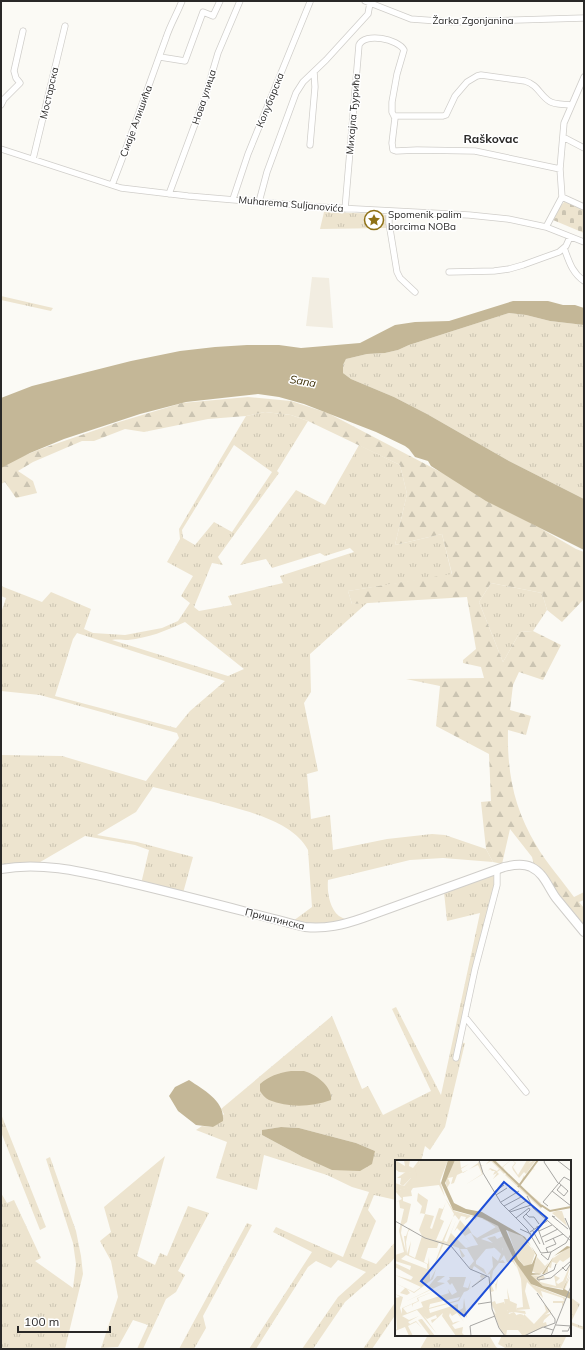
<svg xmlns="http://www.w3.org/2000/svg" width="585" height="1350" viewBox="0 0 585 1350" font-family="Mulish,sans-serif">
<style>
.built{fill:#f2ede1}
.grass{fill:url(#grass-tufts);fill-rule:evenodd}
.forest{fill:url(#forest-firs)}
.cemetery{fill:url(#cemetery-stones)}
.water{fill:#c4b797}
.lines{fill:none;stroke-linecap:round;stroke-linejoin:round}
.street-casing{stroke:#d0ceca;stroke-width:7}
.secondary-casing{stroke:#d0ceca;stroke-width:10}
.street{stroke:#fff;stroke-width:5.5}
.secondary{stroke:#fff;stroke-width:8}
.labels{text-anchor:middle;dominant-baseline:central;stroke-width:3;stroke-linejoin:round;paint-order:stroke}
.street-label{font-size:10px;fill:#292827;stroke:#fff}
.poi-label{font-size:10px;fill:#292827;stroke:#fff;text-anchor:start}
.water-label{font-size:11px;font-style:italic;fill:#382a00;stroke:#fff}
.quarter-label{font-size:12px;font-weight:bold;fill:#292827;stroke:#fff}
.inset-river{fill:none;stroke:#c4b797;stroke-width:2}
.inset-road{fill:none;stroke:#a7a6a3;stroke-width:1}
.view{fill:#1d4ed8;fill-opacity:0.15;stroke:#1d4ed8;stroke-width:2}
.inset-edge{fill:none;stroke:#292827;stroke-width:2}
</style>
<defs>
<pattern id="grass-tufts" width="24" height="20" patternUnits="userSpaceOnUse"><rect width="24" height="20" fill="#ede4cf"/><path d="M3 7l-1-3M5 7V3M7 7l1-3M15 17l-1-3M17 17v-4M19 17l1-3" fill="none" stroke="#cbc4b2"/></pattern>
<pattern id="forest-firs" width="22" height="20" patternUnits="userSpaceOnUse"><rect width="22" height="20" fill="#ede4cf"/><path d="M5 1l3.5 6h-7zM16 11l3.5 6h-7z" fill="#cbc4b2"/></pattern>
<pattern id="cemetery-stones" width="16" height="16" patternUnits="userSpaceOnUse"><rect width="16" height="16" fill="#ede4cf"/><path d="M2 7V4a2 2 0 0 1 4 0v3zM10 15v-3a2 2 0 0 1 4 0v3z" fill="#cbc4b2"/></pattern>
</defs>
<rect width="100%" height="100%" fill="#fbfaf5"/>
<path class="built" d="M 312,277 L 329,278 L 333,328 L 306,326 Z"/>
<path class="grass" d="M 324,212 L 383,214 L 386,216 L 386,228 L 320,229 Z
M 1,296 L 53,308 L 51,311 L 1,300 Z
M 509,313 L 526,315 L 550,321 L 584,325 L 584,499 L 509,461 L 427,414 L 394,397 L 351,379 L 343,373 L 343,365 L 346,359 L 367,354 L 385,353 L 398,350 L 409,345 Z
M 265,412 L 291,415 L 308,421 L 277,471 L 279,473 L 218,557 L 223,565 L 212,563 L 194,607 L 199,611 L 232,605 L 228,596 L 283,583 L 280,576 L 354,552 L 350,548 L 325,556 L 320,553 L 272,568 L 266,559 L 240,565 L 296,490 L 325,505 L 359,445 L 400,465 L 407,494 L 395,545 L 442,534 L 452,575 L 348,591 L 352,604 L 368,602 L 310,654 L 311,692 L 304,703 L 318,771 L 307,774 L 311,819 L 330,815 L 333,850 L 387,839 L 432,834 L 445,835 L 486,849 L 493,862 L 443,858 L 410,860 L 328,880 C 327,891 329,908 339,916 C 342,918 348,920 351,921 L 325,927 L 293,921 L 312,907 L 308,850 C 293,820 239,809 210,801 C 191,796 172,792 153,787 L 136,812 L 97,835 L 137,842 L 193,857 L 183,893 L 141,884 L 149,850 L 135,845 L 85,836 L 35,865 L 1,867 L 1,755 L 62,756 L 146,781 L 179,738 L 177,733 L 40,695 L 1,691 L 1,613 L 6,598 L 1,596 L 1,586 L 42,602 L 51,592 L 91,609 L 84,629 L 93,633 L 125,635 L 162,628 L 178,621 L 190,603 L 181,596 L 193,576 L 167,562 L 180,539 L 179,529 L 246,416 ZM 234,445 L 272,472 L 232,532 L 214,522 L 195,545 L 183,538 L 182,530 ZM 185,622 L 244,669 L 228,676 L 112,640 C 117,639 123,640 128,640 C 148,638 166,631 185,622 ZM 77,633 L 225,681 L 190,711 L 176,728 L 55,696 L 73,639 Z
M 491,583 L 542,593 L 547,610 L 533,631 L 520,632 L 503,662 L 479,602 Z
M 490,876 L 494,876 L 496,877 L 458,1042 L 465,1043 L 445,1127 L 430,1150 L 425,1146 L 421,1161 L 396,1161 L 396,1200 L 374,1195 L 368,1210 L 376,1221 L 361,1258 L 376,1264 L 396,1241 L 396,1256 L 391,1262 L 345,1302 L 313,1349 L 302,1349 L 338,1297 L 366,1272 L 338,1260 L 331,1268 L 316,1261 L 308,1267 L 256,1349 L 249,1349 L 312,1252 L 273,1232 L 276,1227 L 343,1257 L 369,1192 L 352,1187 L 327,1175 L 264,1155 L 257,1190 L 216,1178 L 227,1142 L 196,1130 L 202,1126 L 213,1127 L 224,1114 L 221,1109 L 332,1016 L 362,1089 L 368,1086 L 383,1115 L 431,1091 L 392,1009 L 396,1007 L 441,1095 L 480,913 L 447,921 L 444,892 ZM 281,1127 L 299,1128 L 356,1143 L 375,1151 L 301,1156 L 262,1135 L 263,1130 Z
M 1,1114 L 46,1227 L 40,1230 L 1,1132 Z
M 165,1156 L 137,1256 L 155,1265 L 160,1253 L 167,1256 L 188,1206 L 209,1213 L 178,1271 L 185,1275 L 176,1292 L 166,1299 L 143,1349 L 137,1349 L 148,1325 L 133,1320 L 118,1347 L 101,1348 L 118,1297 L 111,1261 L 100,1241 L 111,1232 L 104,1207 Z
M 50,1157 L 76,1231 L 81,1256 L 83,1274 L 65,1349 L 1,1349 L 1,1193 L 7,1203 L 14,1200 L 41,1258 L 35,1261 L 73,1288 L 76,1264 L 73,1243 L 46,1159 Z
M 247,1223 L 252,1225 L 203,1316 L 206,1328 L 194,1349 L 179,1349 Z
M 570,1297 L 580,1304 L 571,1322 L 584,1327 L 584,1330 L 571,1325 L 570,1327 Z
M 396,1301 L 396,1314 L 372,1349 L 363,1349 Z
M 428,1335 L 489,1335 L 496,1347 L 499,1349 L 420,1349 Z
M 502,1335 L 567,1335 L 560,1349 L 507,1349 L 498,1344 Z"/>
<path class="forest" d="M 248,397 L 291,401 L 328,413 L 471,488 L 576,549 L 584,552 L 584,599 L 562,622 L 547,610 L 542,593 L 491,583 L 479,602 L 503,662 L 520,632 L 533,631 L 561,645 L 543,680 L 519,672 L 513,685 L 510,710 L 531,716 L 526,735 L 508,730 C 507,773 514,808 536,845 C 547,864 562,880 574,897 L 584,892 L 584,900 L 579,902 L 584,908 L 584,927 L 554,888 L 534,865 L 532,857 L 510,829 L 502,864 L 493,862 L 486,849 L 481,802 L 491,801 L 489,754 L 436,726 L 440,686 L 406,679 L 484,678 L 481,667 L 463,663 L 463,660 L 476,649 L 467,597 L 352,604 L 348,591 L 452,574 L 442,534 L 395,545 L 407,494 L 400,465 L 308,421 L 291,415 L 265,412 L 246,416 L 208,419 L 144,432 L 125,429 L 94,441 L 82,441 L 33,462 L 18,471 L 33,481 L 37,493 L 16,498 L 5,482 L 1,484 L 1,465 L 38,450 L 119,422 L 182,403 Z"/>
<path class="cemetery" d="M 566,200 L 584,208 L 584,233 L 553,220 L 558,209 Z"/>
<path class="water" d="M 513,301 L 548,301 L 563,305 L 575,305 L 584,308 L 584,325 L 550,321 L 526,315 L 509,313 L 409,345 L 398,350 L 385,353 L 367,354 L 346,359 L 343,365 L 343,373 L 351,379 L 394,397 L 427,414 L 509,461 L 584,499 L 584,550 L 486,501 L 431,466 L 428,461 L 415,457 L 409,449 L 405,446 L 376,432 L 304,404 L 279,397 L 258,394 L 186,402 L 140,414 L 64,439 L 30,453 L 1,468 L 1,398 L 32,386 L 131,361 L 180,351 L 215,347 L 247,345 L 279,345 L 301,348 L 360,343 L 395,325 L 415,322 L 449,321 Z
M 291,1071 C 295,1071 300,1071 304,1071 C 316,1074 333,1087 331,1100 C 311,1107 289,1108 269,1100 C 265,1098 262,1094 260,1091 L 260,1084 C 269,1076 278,1073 291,1071 Z
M 189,1080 C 204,1090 225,1101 223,1121 L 213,1127 L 196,1125 L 178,1111 L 169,1096 L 175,1087 Z
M 281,1127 L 299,1128 L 356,1143 L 375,1151 L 372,1164 L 360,1171 L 332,1170 L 301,1156 L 262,1135 L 262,1130 Z"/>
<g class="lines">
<defs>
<path id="street" d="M 365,1 L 411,19 L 452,22 L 584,18
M 160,57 L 185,61 L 203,12 L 213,16 L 220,1
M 1,105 L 4,99 L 20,83 L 16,78 L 14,71 L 23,31
M 394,116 L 443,116 L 446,115 L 455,96 L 467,82 L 477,76 L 481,75 L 525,81 C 538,85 539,94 549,101 C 554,105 564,104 571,105
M 563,137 L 584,148
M 310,145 L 315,87 L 314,72
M 1,149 L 121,188 L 188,196 L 319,207 L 469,215 L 508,219 L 546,227 L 584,242
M 33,159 L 65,26
M 112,185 C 131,137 148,87 166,38 C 170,25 177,14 182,1
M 169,194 L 205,97 L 218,53 L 240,1
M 562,197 L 584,207
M 233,199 L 248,154 L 310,2
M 259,202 L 267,172 L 296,93 L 303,82 L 326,60 L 368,14 L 370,3
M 345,209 L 359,45 C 365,32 398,39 404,50 L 397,74 L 392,102 L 392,112 L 395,118 L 392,143 L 393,150 L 396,151 L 417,150 L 475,151 L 560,169
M 389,211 L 389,223 L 397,272 L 400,278 L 415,292
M 546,227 L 562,197 L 560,169 L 564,123 L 584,77
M 564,248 C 569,261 572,273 584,281
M 449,272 L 494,271 L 509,269 L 523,265 L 559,252 L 566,246 L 570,237
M 465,1017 L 526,1092
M 456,1058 L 475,969 L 497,885 L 497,869"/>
<path id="secondary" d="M 1,869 C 43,861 87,873 127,882 C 187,896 246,912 305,927 C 326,929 343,925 363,918 L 504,867 C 512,865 523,863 531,867 C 544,873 548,887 556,898 C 565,909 575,921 584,932"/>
</defs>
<use href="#street" class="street-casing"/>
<use href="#secondary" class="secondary-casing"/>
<use href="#street" class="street"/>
<use href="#secondary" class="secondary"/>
</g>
<defs>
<symbol id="sight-ring" viewBox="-11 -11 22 22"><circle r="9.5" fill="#fff" stroke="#8f7116" stroke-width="1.5"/><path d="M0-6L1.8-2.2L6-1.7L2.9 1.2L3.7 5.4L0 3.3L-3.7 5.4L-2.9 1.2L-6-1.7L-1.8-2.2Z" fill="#8f7116"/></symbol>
</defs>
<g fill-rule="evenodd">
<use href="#sight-ring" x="363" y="209" width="22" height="22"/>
</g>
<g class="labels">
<g class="street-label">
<text x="473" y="20">Žarka Zgonjanina</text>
<text transform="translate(49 93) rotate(-77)">Мостарска</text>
<text transform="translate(204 97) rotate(-72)">Нова улица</text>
<text transform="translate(270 100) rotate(-68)">Колубарска</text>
<text transform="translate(353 114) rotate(-85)">Михајла Ђурића</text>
<text transform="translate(136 121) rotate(-70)">Смаје Алишића</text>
<text transform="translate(291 204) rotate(5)">Muharema Suljanovića</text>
<text transform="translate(275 919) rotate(14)">Приштинска</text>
</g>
<g class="poi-label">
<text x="388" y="214">Spomenik palim<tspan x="388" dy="12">borcima NOBa</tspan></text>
</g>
<g class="water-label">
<text transform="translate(303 381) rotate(10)">Sana</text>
</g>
<g class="quarter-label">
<text x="491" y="138">Raškovac</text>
</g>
</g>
<g transform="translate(395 1160)">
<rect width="176" height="176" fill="#fbfaf5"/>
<path d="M 24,0 L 53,0 L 45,21 L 50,37 L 44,25 L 18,28 L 16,31 L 17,36 L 8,37 L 8,41 L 16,44 L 12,62 L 7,66 L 6,73 L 11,92 L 9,76 L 11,76 L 14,68 L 20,71 L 15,69 L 13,72 L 11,82 L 12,94 L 16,81 L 14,95 L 20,98 L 27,76 L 24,70 L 30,54 L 25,53 L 24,57 L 27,46 L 22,41 L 23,33 L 33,40 L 30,54 L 39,56 L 35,68 L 37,69 L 44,48 L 48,49 L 51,42 L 45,59 L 49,61 L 41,80 L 47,81 L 58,57 L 49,81 L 52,82 L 62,58 L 56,73 L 71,88 L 77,86 L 69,75 L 62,68 L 59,72 L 65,60 L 71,67 L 72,64 L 77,74 L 82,78 L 101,67 L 106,71 L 86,79 L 98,83 L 92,78 L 100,76 L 102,79 L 108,76 L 109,80 L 107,92 L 98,87 L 99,88 L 91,89 L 81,101 L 81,104 L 89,109 L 92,115 L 79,106 L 77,110 L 74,107 L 79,101 L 72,89 L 65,89 L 70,96 L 67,98 L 64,88 L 49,83 L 36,114 L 47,83 L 44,82 L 42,88 L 33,88 L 29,102 L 33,104 L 34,97 L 35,120 L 41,109 L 38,119 L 19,133 L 12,129 L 15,133 L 12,135 L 5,133 L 10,128 L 0,123 L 15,130 L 19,132 L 26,127 L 0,115 L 16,120 L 18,117 L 0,107 L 0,103 L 15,110 L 16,106 L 0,101 L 0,95 L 9,92 L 4,71 L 9,49 L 5,48 L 4,41 L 1,42 L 7,39 L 0,31 L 20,25 L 20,8 L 25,3 ZM 75,73 L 76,73 L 83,85 L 77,86 L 70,76 ZM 11,95 L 32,104 L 32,109 L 6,99 ZM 60,0 L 65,0 L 66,8 L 74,4 L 66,9 L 68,13 L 76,8 L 83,3 L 83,1 L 87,6 L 89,5 L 86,6 L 88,14 L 70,25 L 87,14 L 83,5 L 62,15 L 59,23 L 56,24 L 58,17 L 53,18 L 55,23 L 52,28 L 53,34 L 50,18 ZM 95,0 L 100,0 L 107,7 L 116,0 L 108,7 L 111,12 L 109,14 L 105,10 L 102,12 L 104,14 L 98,19 L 102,13 L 98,15 L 100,11 L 97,11 L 95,9 L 93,11 L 95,8 L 102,11 L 104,9 L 96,1 L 90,5 ZM 117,0 L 121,3 L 118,7 L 123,15 L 132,0 L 136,1 L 133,4 L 139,0 L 141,0 L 131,14 L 129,12 L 124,18 L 118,10 L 117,7 L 120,3 ZM 143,0 L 138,8 L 140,10 L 138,9 L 125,26 L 146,43 L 146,49 L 110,15 L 112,13 L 124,26 L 129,15 L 130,18 ZM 12,11 L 16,13 L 16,18 L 8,26 L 5,24 L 6,18 L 2,18 ZM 112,69 L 127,76 L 140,93 L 134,112 L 122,97 ZM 142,97 L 150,106 L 154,102 L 149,111 L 144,115 L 137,111 ZM 120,101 L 138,125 L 171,138 L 167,147 L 167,143 L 158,143 L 158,141 L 169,141 L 168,138 L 146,131 L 148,138 L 132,122 L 130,131 L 135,149 L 121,150 L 122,146 L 122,148 L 128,147 L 126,119 ZM 176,103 L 170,125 L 176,115 L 170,129 L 173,132 L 169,129 L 148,126 L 136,115 L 149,116 L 150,119 L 145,120 L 145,122 L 161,126 L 159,115 L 165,118 L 161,122 L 163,124 L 168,121 ZM 86,114 L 91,116 L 72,131 L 69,132 L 64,141 L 34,149 L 35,153 L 63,144 L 63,151 L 68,148 L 69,138 L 72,158 L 69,154 L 65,156 L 69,162 L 62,153 L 57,156 L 55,153 L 54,156 L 58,163 L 60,162 L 65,161 L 57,165 L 60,169 L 68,167 L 67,173 L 70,176 L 61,176 L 47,156 L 48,153 L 37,163 L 47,176 L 37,163 L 36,160 L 42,158 L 41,155 L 32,159 L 29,156 L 42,174 L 22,150 L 7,156 L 14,160 L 24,156 L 13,162 L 15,164 L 21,161 L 26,167 L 21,162 L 13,166 L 18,176 L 14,176 L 10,167 L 0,171 L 2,169 L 0,138 L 5,137 L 0,134 L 8,137 L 5,148 L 7,154 L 7,148 L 23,141 L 22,138 L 52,126 L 23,138 L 24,141 L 18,144 L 18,147 L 17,144 L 8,148 L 12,153 L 28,147 L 26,142 L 54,133 L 53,129 L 57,135 L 62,132 L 57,123 L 55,125 L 52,121 L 55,119 L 54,117 L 71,117 L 68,127 L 73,128 L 76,120 L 74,129 L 87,118 L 85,117 ZM 65,137 L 63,140 L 34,148 L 35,144 ZM 42,116 L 50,116 L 42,122 L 50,123 L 10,142 L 38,128 L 33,127 ZM 109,142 L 114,154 L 119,152 L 129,165 L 129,154 L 139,164 L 151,151 L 149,144 L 156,151 L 150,155 L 157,153 L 149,160 L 148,163 L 151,162 L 152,166 L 129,176 L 118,176 L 127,175 L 123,170 L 112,170 L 111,176 L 106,172 L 98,151 L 101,154 L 99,149 L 101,144 ZM 26,159 L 27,159 L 40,176 L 35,176 L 23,160 Z" fill="#ede4cf" fill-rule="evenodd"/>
<path d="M 0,0 L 10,6 L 9,0 L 15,0 L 14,6 L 18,8 L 24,0 L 25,3 L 20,9 L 22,16 L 21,24 L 24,23 L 24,25 L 0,31 L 0,23 L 9,26 L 16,18 L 16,13 L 4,12 L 0,9 ZM 50,38 L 59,51 L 92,60 L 103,66 L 107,72 L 122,108 L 118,102 L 112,102 L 109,95 L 105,101 L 108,100 L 110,103 L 104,103 L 98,111 L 96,123 L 101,124 L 103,118 L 101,131 L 100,124 L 96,124 L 99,131 L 96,132 L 97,142 L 100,141 L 102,146 L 99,149 L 101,154 L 97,145 L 95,129 L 95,114 L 92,115 L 98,107 L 97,96 L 103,101 L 106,94 L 98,86 L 107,91 L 108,88 L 104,86 L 109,80 L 105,70 L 92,61 L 82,57 L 81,60 L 76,56 L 70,60 L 71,57 L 66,56 L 64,60 L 60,55 L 58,57 L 59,54 ZM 173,88 L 176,88 L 175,97 L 168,102 L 165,100 L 160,106 L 161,103 L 157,102 L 156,108 L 153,107 L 153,112 L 149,114 L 157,99 ZM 112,128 L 115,141 L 122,144 L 121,150 L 130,151 L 131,154 L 119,152 L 108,154 L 113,151 L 108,146 L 110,145 L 109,139 L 113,139 Z" fill="#ede4cf"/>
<path d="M 161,51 L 167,51 L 172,66 L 157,53 Z" fill="#ede4cf"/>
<path d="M119 160a6 6 0 1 1 12 0a6 6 0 1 1-12 0Z" fill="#ede4cf"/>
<path d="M 53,0 L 60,0 L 50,23 L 59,43 L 71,49 L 87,52 L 130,77 L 142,95 L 137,113 L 147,114 L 159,96 L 172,86 L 176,87 L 159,96 L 149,114 L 136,115 L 148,126 L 168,130 L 176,110 L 169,129 L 176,133 L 176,139 L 136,124 L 119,100 L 103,66 L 87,58 L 58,50 L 46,23 ZM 111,70 L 127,76 L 136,86 L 141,95 L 137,104 L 129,106 L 123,99 Z" fill="#c4b797" fill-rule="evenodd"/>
<path class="inset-river" d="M 98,0 L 147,47M 123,27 L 143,0M 146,45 L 155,51 L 176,47"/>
<path class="inset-road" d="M 84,0 L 88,13 L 106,43 L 132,69 L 146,93 L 156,92 L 171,83 L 176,74M 150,0 L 149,2 L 163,23M 162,0 L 176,11M 164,23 L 173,31 L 169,36 L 162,30 L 166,25M 157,31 L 176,46M 99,32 L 109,25M 101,35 L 112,28M 132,36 L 138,48 L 176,81M 106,42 L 124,31M 109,46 L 126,37M 153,46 L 148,42 L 169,17 L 176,21M 134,48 L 135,50 L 128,57 L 139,69M 114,51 L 131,41M 115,52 L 136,45M 131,54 L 134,57 L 139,57 L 144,64M 160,57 L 157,56 L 173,69M 121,58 L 134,48M 170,58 L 176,72M 0,61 L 30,78 L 56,86 L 75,109 L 94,117 L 97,149 L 104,168 L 110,176M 142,66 L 149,85M 125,69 L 136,74M 138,71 L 145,84M 144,71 L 157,65M 135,72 L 152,61M 147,77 L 163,69M 150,82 L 168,74M 153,93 L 151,88 L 161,84 L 158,78M 146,94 L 153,100 L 156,92M 167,107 L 171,111 L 176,103M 143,120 L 156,118 L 176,101M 143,120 L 142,118 L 159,110 L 161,104M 77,127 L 92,116M 142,133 L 160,159 L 160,163 L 149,167M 83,144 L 96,142M 161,165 L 176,166M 167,171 L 173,171 L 176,164M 76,176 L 75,166 L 100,156M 129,176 L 148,167 L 158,170M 156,176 L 176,126"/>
<path class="view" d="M 109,22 L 152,58 L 69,156 L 26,121 Z"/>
<rect width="176" height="176" class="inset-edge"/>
</g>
<rect width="585" height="1350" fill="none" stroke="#292827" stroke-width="4"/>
<path d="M18 1326v6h92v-6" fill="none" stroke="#292827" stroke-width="2"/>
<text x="24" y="1326" font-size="12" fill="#292827" stroke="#ffffff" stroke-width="3" paint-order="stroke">100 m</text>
</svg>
